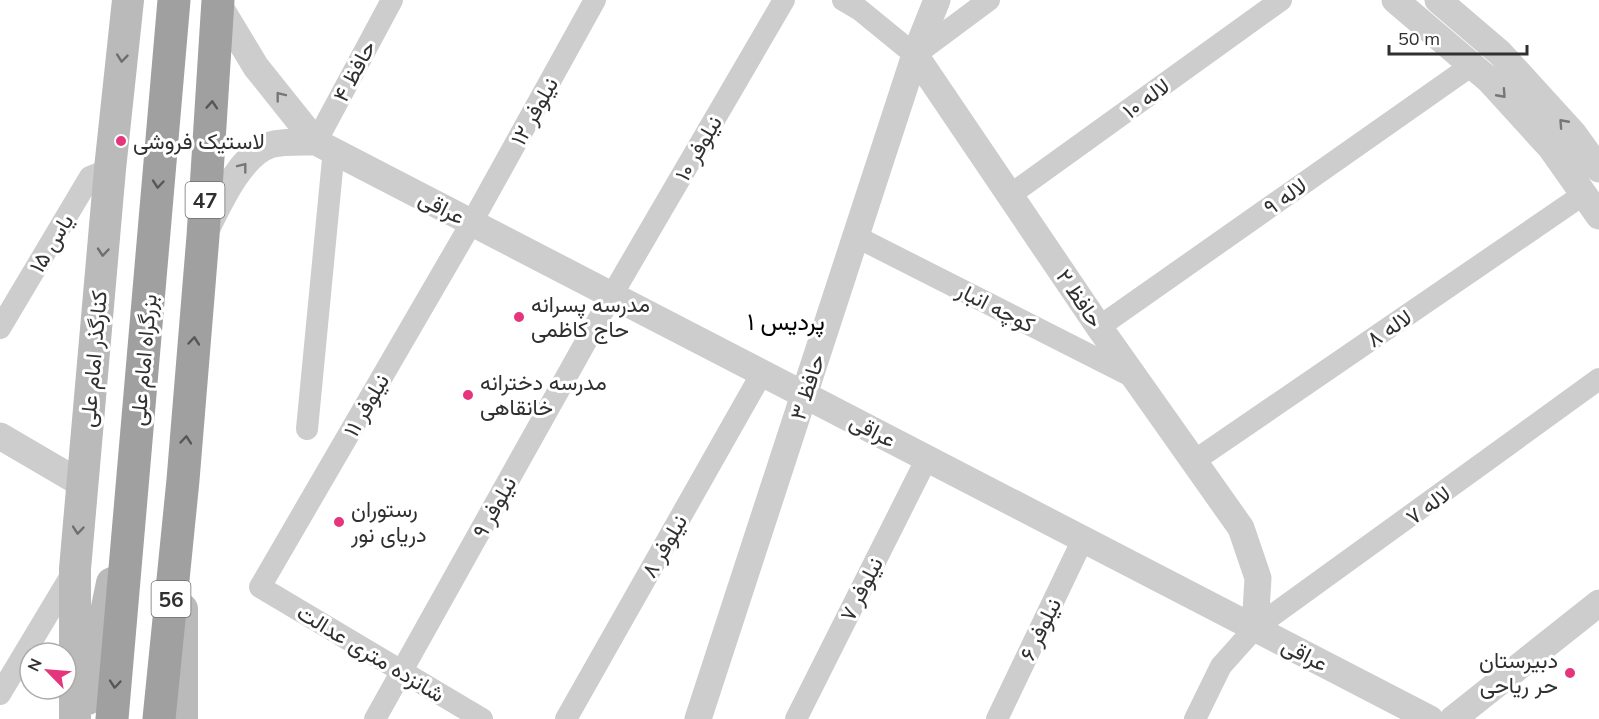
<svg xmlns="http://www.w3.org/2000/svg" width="1599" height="719" viewBox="0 0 1599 719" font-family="Mulish,Vazirmatn,sans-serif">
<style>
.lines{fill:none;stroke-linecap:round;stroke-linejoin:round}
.minor{stroke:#cdcdcd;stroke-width:22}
.tertiary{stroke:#cdcdcd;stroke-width:27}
.secondary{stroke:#bababa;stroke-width:32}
.trunk{stroke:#a0a0a0;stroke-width:33}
.oneway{stroke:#6e6e6e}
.oneway2{stroke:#777}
.oneway3{stroke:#575757}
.poi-dot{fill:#e4357d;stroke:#fff;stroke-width:2}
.labels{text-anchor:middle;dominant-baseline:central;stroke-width:6;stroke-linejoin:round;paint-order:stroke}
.shield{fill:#fff;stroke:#6e6e6e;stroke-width:1.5}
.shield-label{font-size:21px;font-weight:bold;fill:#303030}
.street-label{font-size:22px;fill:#303030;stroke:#fff}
.poi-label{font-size:22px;fill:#303030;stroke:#fff;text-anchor:start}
.neighbourhood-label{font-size:24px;fill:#000;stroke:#fff}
</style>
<rect width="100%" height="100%" fill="#fff"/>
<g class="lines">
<path class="minor" d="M 843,0 L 860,10 L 915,55 L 989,0
M 316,142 L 392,0
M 1010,195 L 1281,0
M 855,236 L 1135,378
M 1099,327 L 1472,65
M 0,328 L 90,177 L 110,169
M 307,429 L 333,159 L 329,148
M 1194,461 L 1584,194
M 0,694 L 75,569
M 375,719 L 612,295 L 784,0
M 482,719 L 260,587 L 472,222 L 595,0
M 566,719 L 762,373
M 796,719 L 927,458
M 997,719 L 1083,539
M 1195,719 L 1221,666 L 1255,628 L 1599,379"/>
<path class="tertiary" d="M 1395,0 L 1489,80 L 1551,148 L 1599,216
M 1438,0 L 1500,53 L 1573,133 L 1599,169
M 218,4 L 256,67 L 316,142 L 1430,719
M 915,55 L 1099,327 L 1241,528 L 1258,578 L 1255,628
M 205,232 C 218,206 240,155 270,145 C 282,141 304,142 316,142
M 0,436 L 82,484
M 698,719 L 915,55 L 937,0
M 1453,719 L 1599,603"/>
<path class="secondary" d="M 88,699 L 112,583
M 75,719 L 75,569 L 110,169 L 128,0
M 182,719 L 182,609"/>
<path class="trunk" d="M 112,719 L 174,0
M 159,719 L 183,480 L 203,236 L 218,0"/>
</g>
<defs><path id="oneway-chevron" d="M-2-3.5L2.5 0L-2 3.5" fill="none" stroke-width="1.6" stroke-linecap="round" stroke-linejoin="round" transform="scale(1.5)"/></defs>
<g class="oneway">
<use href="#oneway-chevron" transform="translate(122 58) rotate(96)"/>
<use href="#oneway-chevron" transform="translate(103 252) rotate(95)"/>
<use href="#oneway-chevron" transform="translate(78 530) rotate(95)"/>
</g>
<g class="oneway2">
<use href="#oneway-chevron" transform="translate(1502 94) rotate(48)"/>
<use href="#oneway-chevron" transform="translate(280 96) rotate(-128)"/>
<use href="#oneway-chevron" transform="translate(1563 123) rotate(-132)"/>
<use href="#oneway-chevron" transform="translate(243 167) rotate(-52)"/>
</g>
<g class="oneway3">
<use href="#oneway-chevron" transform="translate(212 105) rotate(-86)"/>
<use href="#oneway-chevron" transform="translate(158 184) rotate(95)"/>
<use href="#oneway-chevron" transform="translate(194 341) rotate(-85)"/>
<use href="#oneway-chevron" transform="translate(186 440) rotate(-85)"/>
<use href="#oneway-chevron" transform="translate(115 684) rotate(95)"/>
</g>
<g class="poi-dot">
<circle cx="121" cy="141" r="6"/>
<circle cx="519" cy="317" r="6"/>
<circle cx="468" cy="395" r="6"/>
<circle cx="339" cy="522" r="6"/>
<circle cx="1570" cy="673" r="6"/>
</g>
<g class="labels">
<g class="shield">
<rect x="185.5" y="182" width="39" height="36" rx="4.5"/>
<rect x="151.5" y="581" width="39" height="36" rx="4.5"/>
</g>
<g class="shield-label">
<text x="205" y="200">47</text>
<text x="171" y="599">56</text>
</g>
<g class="street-label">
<text transform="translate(354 71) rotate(-62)">حافظ ۴</text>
<text transform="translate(1146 98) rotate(-36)">لاله ۱۰</text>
<text transform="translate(534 111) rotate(-61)">نیلوفر ۱۲</text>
<text transform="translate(698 148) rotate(-60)">نیلوفر ۱۰</text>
<text transform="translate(1285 196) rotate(-35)">لاله ۹</text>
<text transform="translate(442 207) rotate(27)">عراقی</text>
<text transform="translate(51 243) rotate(-59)">یاس ۱۵</text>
<text transform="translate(1080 298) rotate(56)">حافظ ۲</text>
<text transform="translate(996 307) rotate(27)">کوچه انبار</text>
<text transform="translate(1389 328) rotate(-34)">لاله ۸</text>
<text transform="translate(93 359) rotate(-85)">کنارگذر امام علی</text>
<text transform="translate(143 360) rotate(-85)">بزرگراه امام علی</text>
<text transform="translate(807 387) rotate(-72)">حافظ ۳</text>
<text transform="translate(366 405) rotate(-60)">نیلوفر ۱۱</text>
<text transform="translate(873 430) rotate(27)">عراقی</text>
<text transform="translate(1428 505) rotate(-36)">لاله ۷</text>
<text transform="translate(494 507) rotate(-61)">نیلوفر ۹</text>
<text transform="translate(664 546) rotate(-60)">نیلوفر ۸</text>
<text transform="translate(861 589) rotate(-63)">نیلوفر ۷</text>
<text transform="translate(1040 629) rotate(-64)">نیلوفر ۶</text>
<text transform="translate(371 653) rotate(31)">شانزده متری عدالت</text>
<text transform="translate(1305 654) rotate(27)">عراقی</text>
</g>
<g class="poi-label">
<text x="133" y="141">لاستیک فروشی</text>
<text x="531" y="304">مدرسه پسرانه<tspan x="531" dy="25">حاج کاظمی</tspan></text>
<text x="480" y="382">مدرسه دخترانه<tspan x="480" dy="25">خانقاهی</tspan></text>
<text x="351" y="509">رستوران<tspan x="351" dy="25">دریای نور</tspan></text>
<text x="1558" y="660" text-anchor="end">دبیرستان<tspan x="1558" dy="25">حر ریاحی</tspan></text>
</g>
<g class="neighbourhood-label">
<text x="786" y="321">پردیس ۱</text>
</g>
</g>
<g transform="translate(48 671) rotate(295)"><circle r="28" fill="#ffffff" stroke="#acacac" stroke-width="1.5"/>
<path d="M0-4.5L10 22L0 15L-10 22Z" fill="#e4357d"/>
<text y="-9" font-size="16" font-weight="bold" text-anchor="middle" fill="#303030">N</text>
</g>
<path d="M1389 45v9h138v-9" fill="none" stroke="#303030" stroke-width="3"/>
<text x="1398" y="45" font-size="18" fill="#303030" stroke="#ffffff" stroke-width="4.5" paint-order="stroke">50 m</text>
</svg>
